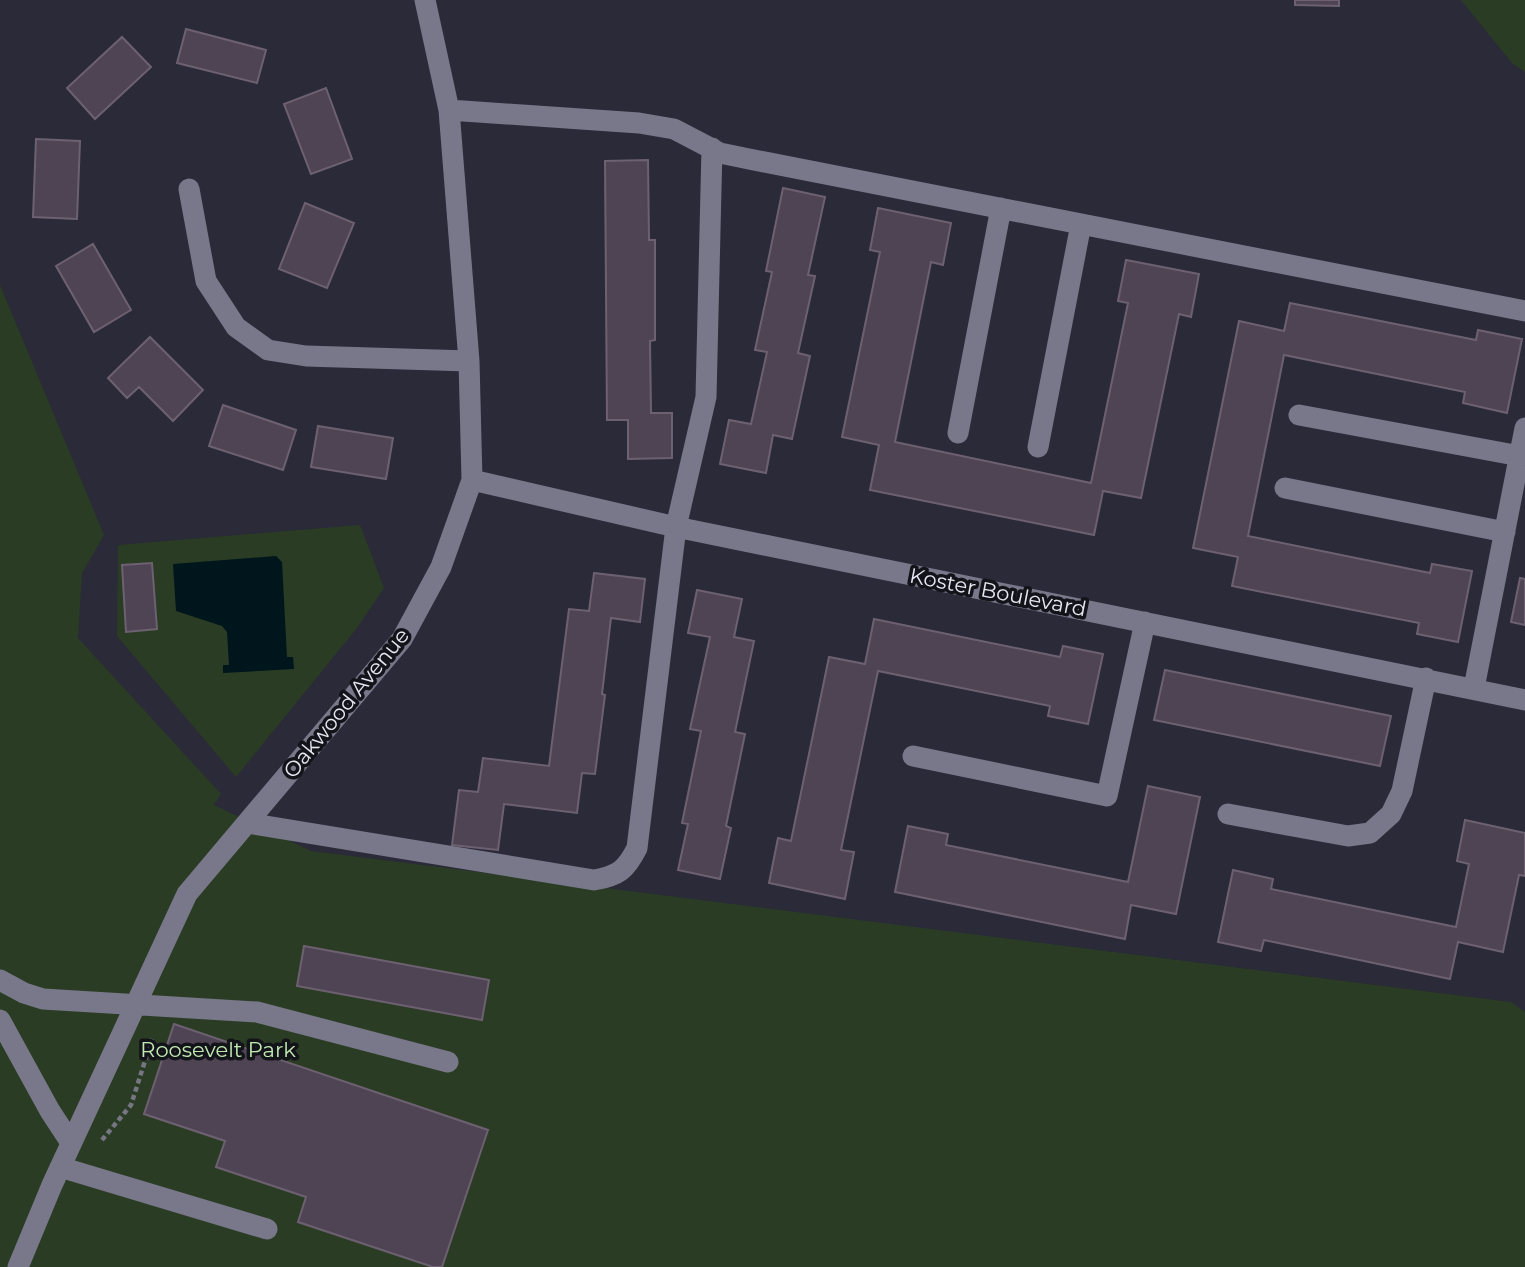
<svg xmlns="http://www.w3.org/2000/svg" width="1525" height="1267" viewBox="0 0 1525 1267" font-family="Montserrat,sans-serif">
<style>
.green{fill:#2b3c24}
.water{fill:#00161d}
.building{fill:#4f4453;stroke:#6d6171;stroke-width:2}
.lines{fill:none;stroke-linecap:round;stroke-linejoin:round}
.path{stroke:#767683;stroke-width:4.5;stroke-dasharray:5 3.5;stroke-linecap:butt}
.minor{stroke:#79788a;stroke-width:21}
.labels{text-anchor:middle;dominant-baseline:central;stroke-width:7;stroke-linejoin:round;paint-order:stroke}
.street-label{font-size:21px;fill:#e7e7f2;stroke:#13131a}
.park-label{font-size:21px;fill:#c0eab1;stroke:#13131a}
</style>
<rect width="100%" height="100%" fill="#2a2a39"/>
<path class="green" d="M 1461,0 L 1525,0 L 1525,72 L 1512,63 Z
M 0,285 L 104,535 L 82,573 L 78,638 L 221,794 L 214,805 L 311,851 L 1511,1002 L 1525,1012 L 1525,1267 L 0,1267 Z
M 360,525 L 384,588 L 357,628 L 236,777 L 117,636 L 118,545 Z"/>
<path class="water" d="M 276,556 L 282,562 L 287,657 L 293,657 L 294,669 L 223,673 L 223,665 L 229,665 L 227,632 L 222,626 L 176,611 L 173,564 Z"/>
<path class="building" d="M 1295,0 L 1339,0 L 1339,6 L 1295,5 Z
M 186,29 L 266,50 L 257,83 L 177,63 Z
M 122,37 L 151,67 L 95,119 L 67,88 Z
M 326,88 L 352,159 L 311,174 L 284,104 Z
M 36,139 L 80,141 L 77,219 L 33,217 Z
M 648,160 L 649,240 L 655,240 L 655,340 L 650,341 L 651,413 L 672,413 L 672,458 L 628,459 L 628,420 L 607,420 L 605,161 Z
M 783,188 L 825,197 L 808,275 L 815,276 L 798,353 L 810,356 L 792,439 L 773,435 L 766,473 L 720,464 L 729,420 L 751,424 L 767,352 L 755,350 L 772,272 L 766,271 Z
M 305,203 L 354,223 L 327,288 L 279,269 Z
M 878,208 L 951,223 L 943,265 L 931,262 L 895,442 L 1091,483 L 1128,303 L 1118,301 L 1126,260 L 1199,274 L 1191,317 L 1179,314 L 1141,498 L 1103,491 L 1094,535 L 870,490 L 879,445 L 842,437 L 880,252 L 870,250 Z
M 93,244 L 131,310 L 94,332 L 56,266 Z
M 1290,303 L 1476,340 L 1478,330 L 1522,339 L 1507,413 L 1463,403 L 1465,392 L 1284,355 L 1248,536 L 1430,573 L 1432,564 L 1472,571 L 1458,642 L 1417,634 L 1419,623 L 1232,586 L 1238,557 L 1193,548 L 1239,321 L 1284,331 Z
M 150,337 L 203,390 L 173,421 L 139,387 L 127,398 L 108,378 Z
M 223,405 L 296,430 L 283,470 L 209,446 Z
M 318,426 L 393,438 L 386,479 L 311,467 Z
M 152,563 L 157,629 L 126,632 L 122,565 Z
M 594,573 L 645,579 L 640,622 L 611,618 L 602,694 L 605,695 L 595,774 L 582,773 L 577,813 L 504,804 L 498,850 L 452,845 L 459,790 L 478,792 L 483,758 L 549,766 L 569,609 L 589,611 Z
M 1520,578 L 1525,579 L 1525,625 L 1511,622 Z
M 697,590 L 742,599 L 734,637 L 754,641 L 735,732 L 745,734 L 726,826 L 731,828 L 720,879 L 678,870 L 688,824 L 682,823 L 701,731 L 690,729 L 710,637 L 688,633 Z
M 874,619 L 1060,657 L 1063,646 L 1103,654 L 1088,724 L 1048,716 L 1050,706 L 878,671 L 841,850 L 854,852 L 845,899 L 769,883 L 778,838 L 791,841 L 829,657 L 865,664 Z
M 1165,670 L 1391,716 L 1380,766 L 1154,720 Z
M 1148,786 L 1200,797 L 1176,914 L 1131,905 L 1125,939 L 895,892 L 908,826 L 948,834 L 946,845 L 1128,882 Z
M 1465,820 L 1525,833 L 1525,876 L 1519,875 L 1503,952 L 1458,942 L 1450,979 L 1264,940 L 1261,951 L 1218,942 L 1233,870 L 1273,879 L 1271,889 L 1456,927 L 1469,864 L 1457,861 Z
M 304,946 L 489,980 L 482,1020 L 297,986 Z
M 174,1024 L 488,1130 L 442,1267 L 433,1267 L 298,1222 L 306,1197 L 216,1167 L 225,1141 L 144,1114 Z"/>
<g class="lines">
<path class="path" d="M 102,1140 L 131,1105 L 152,1039"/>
<path class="minor" d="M 449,110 L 639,123 L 674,129 L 720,153 L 749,159 L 1525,311
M 189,189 L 206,281 L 236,327 L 268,350 L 306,356 L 469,361
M 1299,415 L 1520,456
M 958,433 L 1001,208
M 1038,447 L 1081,224
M 472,480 L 676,527 L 1525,700
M 1285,488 L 1505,532
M 1474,688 L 1525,428
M 913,756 L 1107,796 L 1145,622
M 1228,814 L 1348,836 L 1370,833 L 1391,814 L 1402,791 L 1426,678
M 247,823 L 594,880 C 618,876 626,870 637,848 L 676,527 L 706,397 L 712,148
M 0,980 L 24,993 L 43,999 L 257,1012 L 448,1062
M 0,1020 L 50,1111 L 71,1143
M 60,1167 L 267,1229
M 18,1267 L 52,1185 L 187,894 L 402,639 L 441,567 L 472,480 L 469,361 L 449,110 L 425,0"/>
</g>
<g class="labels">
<g class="street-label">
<text transform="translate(998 592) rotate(11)">Koster Boulevard</text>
<text transform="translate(346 703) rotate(-51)">Oakwood Avenue</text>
</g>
<g class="park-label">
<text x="218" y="1049">Roosevelt Park</text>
</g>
</g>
</svg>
